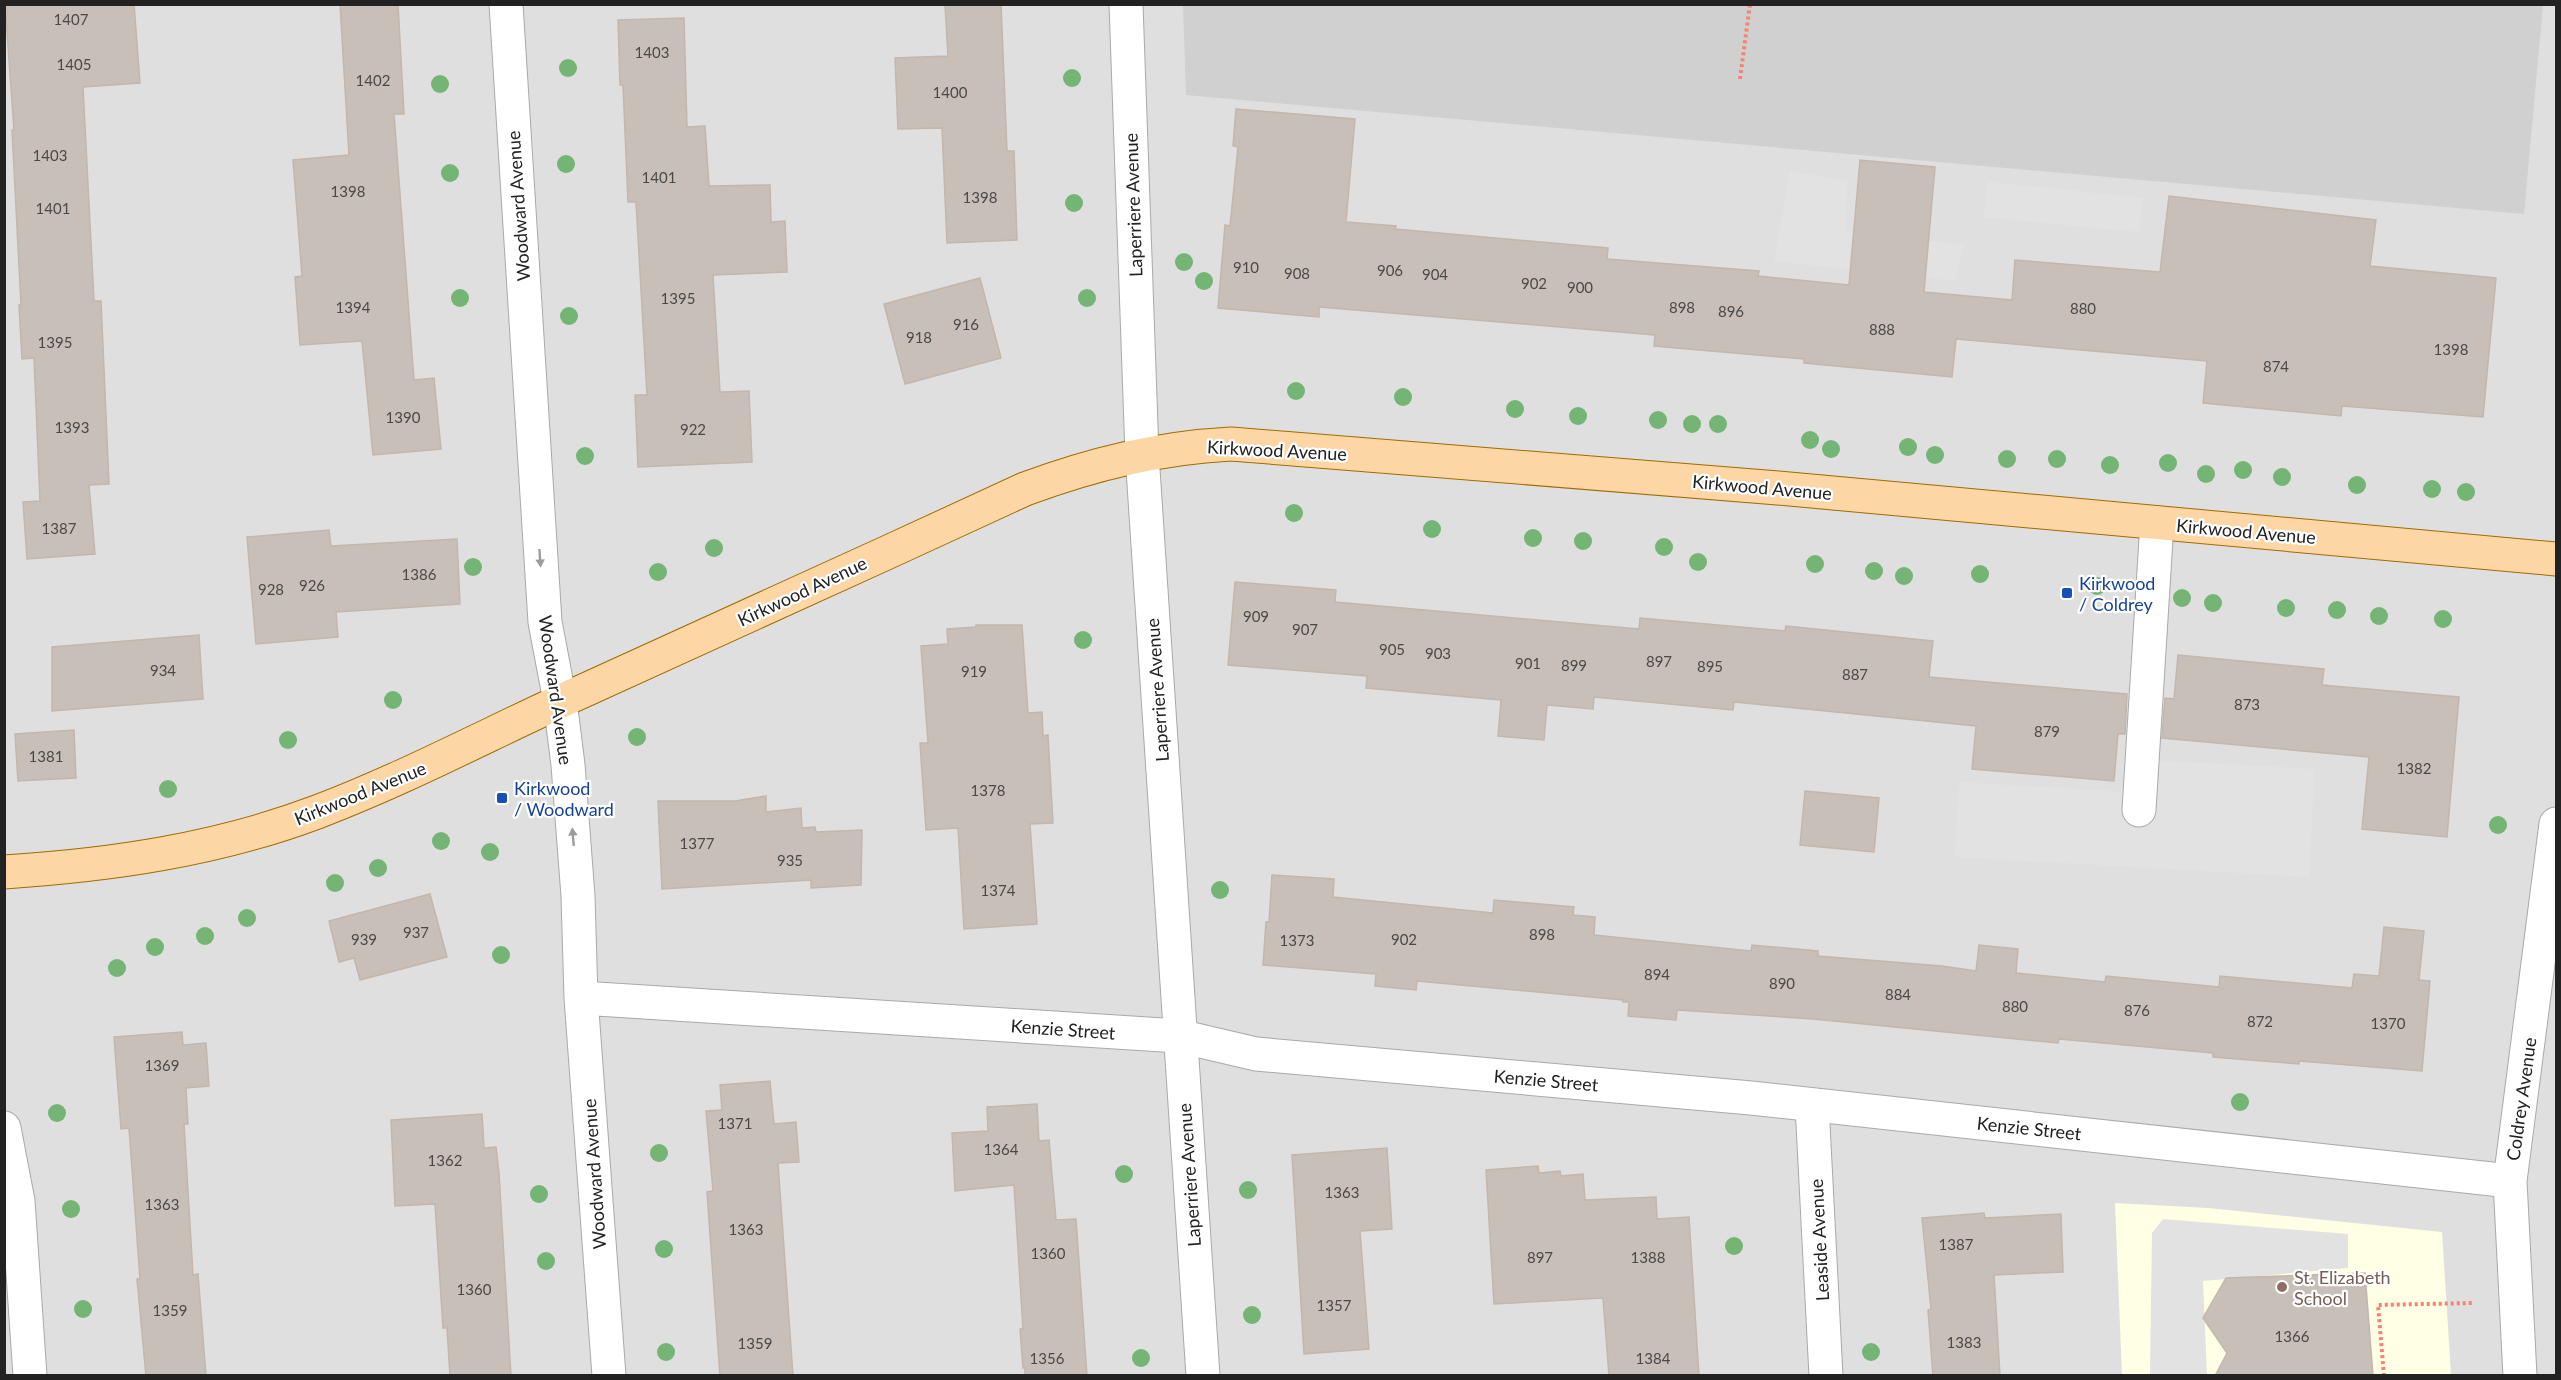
<svg xmlns="http://www.w3.org/2000/svg" width="2561" height="1380" viewBox="0 0 2561 1380" font-family="Lato,sans-serif">
<style>
.residential{fill:#e0dfdf}
.education{fill:#ffffe5}
.religious{fill:#d0d0d0}
.parking{fill:#e2e2e2}
.building{fill:#c7bfb8;stroke:#c4b6ab;stroke-width:1.5}
.lines{fill:none;stroke-linecap:round;stroke-linejoin:round}
.minor-casing{stroke:#a9a9a9;stroke-width:35}
.major-casing{stroke:#a06b00;stroke-width:35}
.path{stroke:#fa8072;stroke-width:4;stroke-dasharray:3 3;stroke-linecap:butt}
.minor{stroke:#fff;stroke-width:33}
.major{stroke:#fcd6a4;stroke-width:33}
.tree{fill:#74b475}
.oneway{fill:#9c9c9c}
.transit-dot{fill:#1a4fb4;stroke:#fff;stroke-width:2}
.education-dot{fill:#8d6e63;stroke:#fff;stroke-width:2}
.labels{text-anchor:middle;dominant-baseline:central;stroke-width:4.5;stroke-linejoin:round;paint-order:stroke}
.number-label{font-size:15px;fill:#4b4948}
.street-label{font-size:18px;fill:#222;stroke:#fff}
.transit-label{font-size:18px;fill:#164399;stroke:#fff;text-anchor:start}
.education-label{font-size:18px;fill:#785e54;stroke:#fff;text-anchor:start}
</style>
<rect width="100%" height="100%" fill="#f2efe9"/>
<path class="residential" d="M 5,5 L 2556,5 L 2556,1375 L 5,1376 Z"/>
<path class="education" d="M 2115,1203 L 2208,1208 L 2442,1232 L 2451,1375 L 2122,1375 Z"/>
<path class="religious" d="M 1183,5 L 1183,4 L 2543,5 L 2524,214 L 1186,95 Z"/>
<path class="parking" d="M 1790,171 L 1847,181 L 1846,231 L 1964,245 L 1955,281 L 1774,261 Z
M 1988,182 L 2143,198 L 2139,232 L 1984,217 Z
M 2130,759 L 2315,769 L 2309,877 L 1955,857 L 1959,782 L 2128,792 Z
M 2163,1219 L 2348,1234 L 2348,1268 L 2203,1281 L 2207,1375 L 2150,1376 L 2152,1233 Z"/>
<path class="building" d="M 5,4 L 134,4 L 140,83 L 83,87 L 94,301 L 101,301 L 109,484 L 89,485 L 95,554 L 27,559 L 23,502 L 40,501 L 34,358 L 22,359 L 19,305 L 21,305 L 12,130 L 14,130 Z
M 340,4 L 398,4 L 404,114 L 394,114 L 414,380 L 434,378 L 441,449 L 373,455 L 362,341 L 300,345 L 295,277 L 302,276 L 293,160 L 349,155 Z
M 945,4 L 1001,4 L 1007,151 L 1014,151 L 1017,240 L 947,243 L 942,128 L 898,129 L 895,58 L 948,56 Z
M 684,18 L 687,127 L 705,126 L 709,186 L 770,185 L 771,222 L 785,221 L 787,272 L 713,275 L 720,392 L 749,391 L 752,462 L 638,467 L 635,395 L 647,395 L 636,202 L 628,202 L 623,85 L 620,85 L 618,20 Z
M 1236,109 L 1355,119 L 1346,222 L 1396,226 L 1395,229 L 1608,248 L 1607,259 L 1759,271 L 1758,276 L 1849,285 L 1860,160 L 1935,167 L 1924,292 L 2012,300 L 2015,260 L 2160,272 L 2169,196 L 2376,220 L 2370,266 L 2496,278 L 2483,417 L 2342,406 L 2341,416 L 2203,403 L 2207,361 L 1956,339 L 1952,377 L 1804,363 L 1804,359 L 1654,346 L 1655,335 L 1319,307 L 1319,317 L 1218,308 L 1225,225 L 1230,226 L 1238,147 L 1233,146 Z
M 980,278 L 1001,358 L 905,384 L 884,304 Z
M 329,530 L 331,546 L 457,539 L 460,604 L 336,612 L 338,637 L 256,644 L 247,537 Z
M 1235,582 L 1336,590 L 1335,602 L 1639,629 L 1640,618 L 1785,631 L 1786,626 L 1933,641 L 1929,677 L 2127,694 L 2125,734 L 2118,734 L 2114,781 L 1972,769 L 1976,726 L 1734,702 L 1733,710 L 1594,697 L 1593,709 L 1547,705 L 1544,740 L 1498,736 L 1501,700 L 1366,688 L 1367,676 L 1228,665 Z
M 976,625 L 1022,625 L 1028,713 L 1042,712 L 1043,736 L 1048,735 L 1053,823 L 1030,824 L 1037,924 L 964,929 L 958,828 L 926,830 L 920,743 L 928,743 L 921,646 L 948,644 L 947,629 L 976,627 Z
M 199,635 L 203,699 L 52,711 L 52,647 Z
M 2178,655 L 2324,669 L 2322,685 L 2459,697 L 2447,837 L 2362,829 L 2369,757 L 2162,738 L 2165,698 L 2174,699 Z
M 74,730 L 76,778 L 18,781 L 15,734 Z
M 1805,791 L 1879,798 L 1874,852 L 1800,845 Z
M 766,796 L 766,812 L 801,808 L 802,828 L 815,827 L 816,832 L 862,830 L 861,885 L 811,888 L 811,880 L 662,889 L 658,801 L 735,801 Z
M 1272,875 L 1334,879 L 1333,897 L 1493,913 L 1494,900 L 1574,907 L 1573,915 L 1595,917 L 1594,935 L 1751,951 L 1752,945 L 1818,951 L 1818,956 L 1942,966 L 1976,971 L 1979,945 L 2018,949 L 2016,973 L 2105,982 L 2106,976 L 2219,987 L 2220,976 L 2352,988 L 2354,974 L 2379,976 L 2384,927 L 2424,931 L 2419,980 L 2430,981 L 2422,1071 L 2299,1061 L 2299,1064 L 2213,1057 L 2213,1053 L 2059,1039 L 2058,1043 L 1813,1019 L 1677,1010 L 1676,1020 L 1628,1016 L 1629,1002 L 1623,1002 L 1623,1000 L 1417,981 L 1416,990 L 1375,986 L 1376,974 L 1263,965 L 1266,922 L 1269,922 Z
M 430,894 L 447,957 L 360,980 L 354,958 L 339,962 L 329,921 Z
M 182,1032 L 183,1045 L 206,1043 L 209,1086 L 186,1088 L 188,1124 L 184,1124 L 193,1275 L 198,1274 L 206,1376 L 146,1376 L 137,1279 L 140,1279 L 129,1128 L 121,1129 L 114,1037 Z
M 770,1081 L 774,1124 L 796,1122 L 799,1162 L 778,1163 L 793,1376 L 720,1376 L 707,1192 L 713,1191 L 706,1111 L 722,1110 L 720,1085 Z
M 1037,1104 L 1039,1141 L 1049,1140 L 1056,1220 L 1076,1219 L 1087,1376 L 1025,1376 L 1025,1368 L 1023,1368 L 1020,1329 L 1023,1329 L 1014,1185 L 955,1191 L 952,1133 L 988,1131 L 987,1107 Z
M 482,1114 L 484,1148 L 496,1147 L 499,1173 L 511,1376 L 450,1376 L 447,1328 L 443,1328 L 435,1204 L 395,1206 L 391,1120 Z
M 1387,1148 L 1392,1229 L 1360,1231 L 1369,1349 L 1304,1354 L 1292,1155 Z
M 1538,1166 L 1539,1173 L 1560,1171 L 1561,1176 L 1583,1174 L 1585,1200 L 1656,1197 L 1657,1219 L 1689,1217 L 1699,1376 L 1609,1376 L 1603,1298 L 1494,1304 L 1486,1170 Z
M 1984,1213 L 1985,1218 L 2061,1214 L 2063,1272 L 1994,1275 L 2000,1376 L 1933,1376 L 1928,1310 L 1931,1309 L 1922,1218 Z
M 2365,1273 L 2373,1376 L 2215,1376 L 2227,1353 L 2203,1318 L 2226,1278 Z"/>
<g class="lines">
<defs>
<path id="minor" d="M 506,4 L 545,622 L 560,701 L 568,765 L 578,896 L 581,998 L 609,1376
M 1126,4 L 1142,454 L 1203,1376
M 2139,810 L 2157,523
M 581,998 L 1179,1036 L 1256,1054 L 1751,1098 L 2510,1181
M 1812,1105 L 1826,1376
M 4,1128 L 18,1201 L 30,1376
M 2520,1376 L 2510,1181 L 2556,824"/>
<path id="major" d="M 4,872 C 111,865 216,850 317,812 C 409,777 494,731 583,691 C 731,624 878,557 1025,489 C 1093,464 1157,448 1231,444 L 1778,488 L 2556,559"/>
</defs>
<use href="#minor" class="minor-casing"/>
<use href="#major" class="major-casing"/>
<path class="path" d="M 1740,79 L 1750,4
M 2384,1376 L 2378,1305 L 2474,1303"/>
<use href="#minor" class="minor"/>
<use href="#major" class="major"/>
</g>
<g class="tree">
<circle cx="568" cy="68" r="9"/>
<circle cx="1072" cy="78" r="9"/>
<circle cx="440" cy="84" r="9"/>
<circle cx="566" cy="164" r="9"/>
<circle cx="450" cy="173" r="9"/>
<circle cx="1074" cy="203" r="9"/>
<circle cx="1184" cy="262" r="9"/>
<circle cx="1204" cy="281" r="9"/>
<circle cx="460" cy="298" r="9"/>
<circle cx="1087" cy="298" r="9"/>
<circle cx="569" cy="316" r="9"/>
<circle cx="1296" cy="391" r="9"/>
<circle cx="1403" cy="397" r="9"/>
<circle cx="1515" cy="409" r="9"/>
<circle cx="1578" cy="416" r="9"/>
<circle cx="1658" cy="420" r="9"/>
<circle cx="1692" cy="424" r="9"/>
<circle cx="1718" cy="424" r="9"/>
<circle cx="1810" cy="440" r="9"/>
<circle cx="1908" cy="447" r="9"/>
<circle cx="1831" cy="449" r="9"/>
<circle cx="1935" cy="455" r="9"/>
<circle cx="585" cy="456" r="9"/>
<circle cx="2007" cy="459" r="9"/>
<circle cx="2057" cy="459" r="9"/>
<circle cx="2168" cy="463" r="9"/>
<circle cx="2110" cy="465" r="9"/>
<circle cx="2243" cy="470" r="9"/>
<circle cx="2206" cy="474" r="9"/>
<circle cx="2282" cy="477" r="9"/>
<circle cx="2357" cy="485" r="9"/>
<circle cx="2432" cy="489" r="9"/>
<circle cx="2466" cy="492" r="9"/>
<circle cx="1294" cy="513" r="9"/>
<circle cx="1432" cy="529" r="9"/>
<circle cx="1533" cy="538" r="9"/>
<circle cx="1583" cy="541" r="9"/>
<circle cx="1664" cy="547" r="9"/>
<circle cx="714" cy="548" r="9"/>
<circle cx="1698" cy="562" r="9"/>
<circle cx="1815" cy="564" r="9"/>
<circle cx="473" cy="567" r="9"/>
<circle cx="1874" cy="571" r="9"/>
<circle cx="658" cy="572" r="9"/>
<circle cx="1980" cy="574" r="9"/>
<circle cx="1904" cy="576" r="9"/>
<circle cx="2097" cy="586" r="9"/>
<circle cx="2182" cy="598" r="9"/>
<circle cx="2213" cy="603" r="9"/>
<circle cx="2286" cy="608" r="9"/>
<circle cx="2337" cy="610" r="9"/>
<circle cx="2379" cy="616" r="9"/>
<circle cx="2443" cy="619" r="9"/>
<circle cx="1083" cy="640" r="9"/>
<circle cx="393" cy="700" r="9"/>
<circle cx="637" cy="737" r="9"/>
<circle cx="288" cy="740" r="9"/>
<circle cx="168" cy="789" r="9"/>
<circle cx="2498" cy="825" r="9"/>
<circle cx="441" cy="841" r="9"/>
<circle cx="490" cy="852" r="9"/>
<circle cx="378" cy="868" r="9"/>
<circle cx="335" cy="883" r="9"/>
<circle cx="1220" cy="890" r="9"/>
<circle cx="247" cy="918" r="9"/>
<circle cx="205" cy="936" r="9"/>
<circle cx="155" cy="947" r="9"/>
<circle cx="501" cy="955" r="9"/>
<circle cx="117" cy="968" r="9"/>
<circle cx="2240" cy="1102" r="9"/>
<circle cx="57" cy="1113" r="9"/>
<circle cx="659" cy="1153" r="9"/>
<circle cx="1124" cy="1174" r="9"/>
<circle cx="1248" cy="1190" r="9"/>
<circle cx="539" cy="1194" r="9"/>
<circle cx="71" cy="1209" r="9"/>
<circle cx="1734" cy="1246" r="9"/>
<circle cx="664" cy="1249" r="9"/>
<circle cx="546" cy="1261" r="9"/>
<circle cx="83" cy="1309" r="9"/>
<circle cx="1252" cy="1315" r="9"/>
<circle cx="666" cy="1352" r="9"/>
<circle cx="1871" cy="1352" r="9"/>
<circle cx="1141" cy="1358" r="9"/>
</g>
<defs><path id="oneway-solid" d="M-6-.8H1V-3.2L6.5 0L1 3.2V.8H-6Z" transform="scale(1.5)"/></defs>
<g class="oneway">
<use href="#oneway-solid" transform="translate(540 558) rotate(86)"/>
<use href="#oneway-solid" transform="translate(573 837) rotate(-95)"/>
</g>
<g class="transit-dot">
<rect x="2061" y="587" width="12" height="12" rx="3"/>
<rect x="496" y="792" width="12" height="12" rx="3"/>
</g>
<circle class="education-dot" cx="2282" cy="1287" r="6"/>
<g class="labels">
<g class="number-label">
<text x="71" y="19">1407</text>
<text x="652" y="52">1403</text>
<text x="74" y="64">1405</text>
<text x="373" y="80">1402</text>
<text x="950" y="92">1400</text>
<text x="50" y="155">1403</text>
<text x="659" y="177">1401</text>
<text x="348" y="191">1398</text>
<text x="980" y="197">1398</text>
<text x="53" y="208">1401</text>
<text x="1246" y="267">910</text>
<text x="1390" y="270">906</text>
<text x="1297" y="273">908</text>
<text x="1435" y="274">904</text>
<text x="1534" y="283">902</text>
<text x="1580" y="287">900</text>
<text x="678" y="298">1395</text>
<text x="353" y="307">1394</text>
<text x="1682" y="307">898</text>
<text x="2083" y="308">880</text>
<text x="1731" y="311">896</text>
<text x="966" y="324">916</text>
<text x="1882" y="329">888</text>
<text x="919" y="337">918</text>
<text x="55" y="342">1395</text>
<text x="2451" y="349">1398</text>
<text x="2276" y="366">874</text>
<text x="403" y="417">1390</text>
<text x="72" y="427">1393</text>
<text x="693" y="429">922</text>
<text x="59" y="528">1387</text>
<text x="419" y="574">1386</text>
<text x="312" y="585">926</text>
<text x="271" y="589">928</text>
<text x="1256" y="616">909</text>
<text x="1305" y="629">907</text>
<text x="1392" y="649">905</text>
<text x="1438" y="653">903</text>
<text x="1659" y="661">897</text>
<text x="1528" y="663">901</text>
<text x="1574" y="665">899</text>
<text x="1710" y="666">895</text>
<text x="163" y="670">934</text>
<text x="974" y="671">919</text>
<text x="1855" y="674">887</text>
<text x="2247" y="704">873</text>
<text x="2047" y="731">879</text>
<text x="46" y="756">1381</text>
<text x="2414" y="768">1382</text>
<text x="988" y="790">1378</text>
<text x="697" y="843">1377</text>
<text x="790" y="860">935</text>
<text x="998" y="890">1374</text>
<text x="416" y="932">937</text>
<text x="1542" y="934">898</text>
<text x="364" y="939">939</text>
<text x="1404" y="939">902</text>
<text x="1297" y="940">1373</text>
<text x="1657" y="974">894</text>
<text x="1782" y="983">890</text>
<text x="1898" y="994">884</text>
<text x="2015" y="1006">880</text>
<text x="2137" y="1010">876</text>
<text x="2260" y="1021">872</text>
<text x="2388" y="1023">1370</text>
<text x="162" y="1065">1369</text>
<text x="735" y="1123">1371</text>
<text x="1001" y="1149">1364</text>
<text x="445" y="1160">1362</text>
<text x="1342" y="1192">1363</text>
<text x="162" y="1204">1363</text>
<text x="746" y="1229">1363</text>
<text x="1956" y="1244">1387</text>
<text x="1048" y="1253">1360</text>
<text x="1540" y="1257">897</text>
<text x="1648" y="1257">1388</text>
<text x="474" y="1289">1360</text>
<text x="1334" y="1305">1357</text>
<text x="170" y="1310">1359</text>
<text x="2292" y="1336">1366</text>
<text x="1964" y="1342">1383</text>
<text x="755" y="1343">1359</text>
<text x="1047" y="1358">1356</text>
<text x="1653" y="1358">1384</text>
</g>
<g class="street-label">
<text transform="translate(1133 205) rotate(-92)">Laperriere Avenue</text>
<text transform="translate(518 206) rotate(-94)">Woodward Avenue</text>
<text transform="translate(1277 450) rotate(3)">Kirkwood Avenue</text>
<text transform="translate(1762 487) rotate(5)">Kirkwood Avenue</text>
<text transform="translate(2246 531) rotate(5)">Kirkwood Avenue</text>
<text transform="translate(802 591) rotate(-25)">Kirkwood Avenue</text>
<text transform="translate(556 690) rotate(82)">Woodward Avenue</text>
<text transform="translate(1157 690) rotate(-94)">Laperriere Avenue</text>
<text transform="translate(360 793) rotate(-22)">Kirkwood Avenue</text>
<text transform="translate(1063 1029) rotate(4)">Kenzie Street</text>
<text transform="translate(1546 1080) rotate(5)">Kenzie Street</text>
<text transform="translate(2521 1099) rotate(-82)">Coldrey Avenue</text>
<text transform="translate(2029 1128) rotate(6)">Kenzie Street</text>
<text transform="translate(594 1174) rotate(-94)">Woodward Avenue</text>
<text transform="translate(1189 1175) rotate(-94)">Laperriere Avenue</text>
<text transform="translate(1819 1240) rotate(-93)">Leaside Avenue</text>
</g>
<g class="transit-label">
<text x="2079" y="583">Kirkwood<tspan x="2079" dy="21">/ Coldrey</tspan></text>
<text x="514" y="788">Kirkwood<tspan x="514" dy="21">/ Woodward</tspan></text>
</g>
<g class="education-label">
<text x="2294" y="1277">St. Elizabeth<tspan x="2294" dy="21">School</tspan></text>
</g>
</g>
<rect width="2561" height="1380" fill="none" stroke="#222222" stroke-width="12"/>
</svg>
